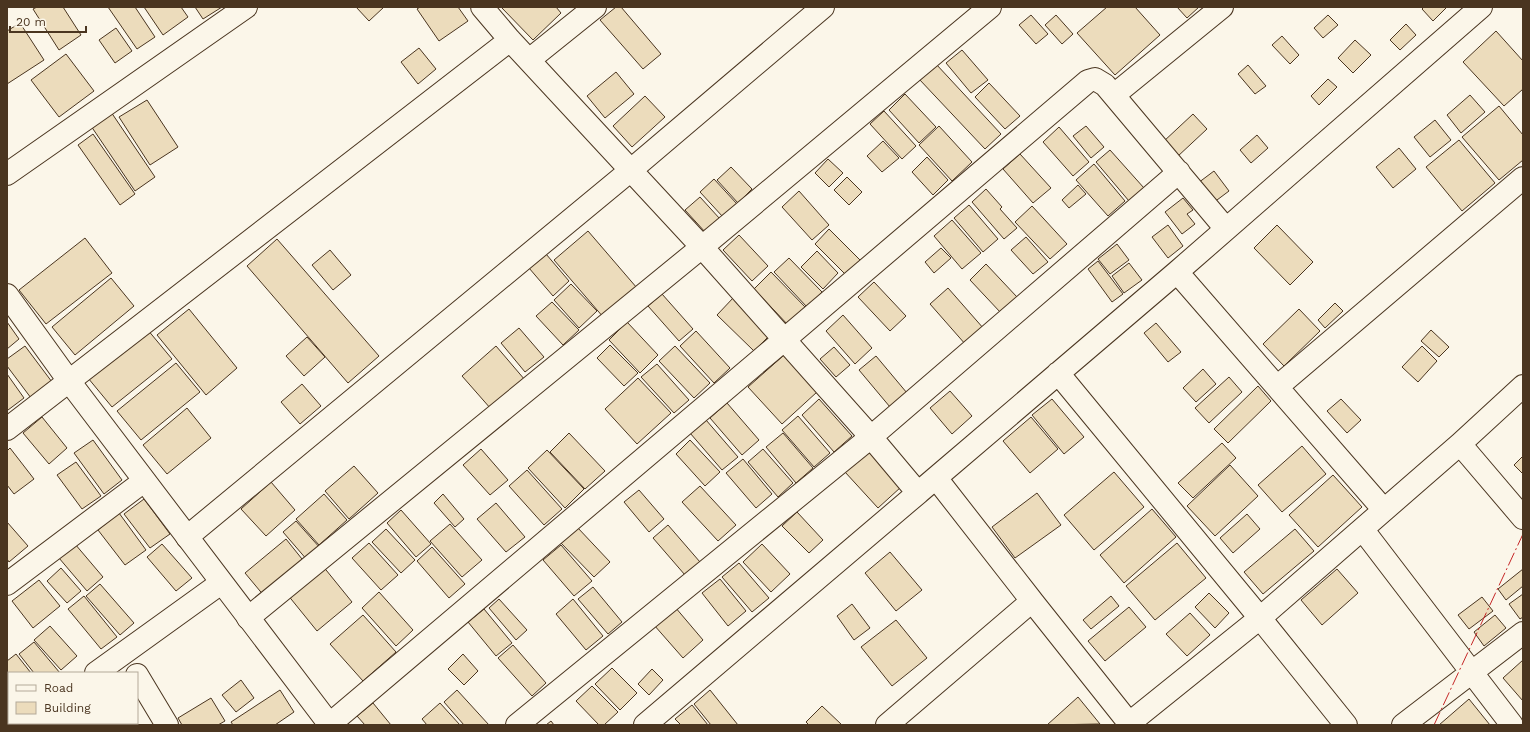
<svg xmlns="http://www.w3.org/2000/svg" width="1530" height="732" viewBox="0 0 1530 732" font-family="'Work Sans',sans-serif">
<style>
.building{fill:#ecdcbc;stroke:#4a3520}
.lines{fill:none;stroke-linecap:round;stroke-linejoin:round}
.minor-casing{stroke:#4a3520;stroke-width:24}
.tertiary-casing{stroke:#4a3520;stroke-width:24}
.minor{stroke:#fbf6e9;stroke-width:22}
.tertiary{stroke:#fbf6e9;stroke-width:22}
.power{stroke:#c62828;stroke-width:1;stroke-dasharray:14 3 2 3;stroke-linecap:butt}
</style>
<rect width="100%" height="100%" fill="#fbf6e9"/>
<path class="building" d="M 37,7 L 63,7 L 81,35 L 59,50 L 33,9 Z
M 108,7 L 135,7 L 155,37 L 137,49 Z
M 144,7 L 181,7 L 188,17 L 163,35 Z
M 195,7 L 222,7 L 203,19 Z
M 356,7 L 384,7 L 369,21 Z
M 420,7 L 458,7 L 468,21 L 439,41 L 417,9 Z
M 501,7 L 556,7 L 561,13 L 533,40 Z
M 616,7 L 621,7 L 661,54 L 643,69 L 600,20 Z
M 1107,7 L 1135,7 L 1160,35 L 1115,75 L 1077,33 Z
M 1177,7 L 1199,7 L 1187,18 Z
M 1424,7 L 1447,7 L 1433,21 L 1422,9 Z
M 1031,15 L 1048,34 L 1036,44 L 1019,25 Z
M 1056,15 L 1073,34 L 1062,44 L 1045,25 Z
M 1328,15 L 1338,25 L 1323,38 L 1314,28 Z
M 20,23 L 44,60 L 7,84 L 7,31 Z
M 1406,24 L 1416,35 L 1400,50 L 1390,40 Z
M 116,28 L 132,51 L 115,63 L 99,40 Z
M 1496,31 L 1523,61 L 1523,89 L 1504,106 L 1463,62 Z
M 1282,36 L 1299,55 L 1290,64 L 1272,45 Z
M 1355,40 L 1371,55 L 1353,73 L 1338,58 Z
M 419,48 L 436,69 L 418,84 L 401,62 Z
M 962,50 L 988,80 L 971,93 L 946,63 Z
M 66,54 L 94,91 L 59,117 L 31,80 Z
M 936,64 L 1001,134 L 985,149 L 919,79 Z
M 1248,65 L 1266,86 L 1255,94 L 1238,74 Z
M 616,72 L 634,94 L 605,118 L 587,96 Z
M 1328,79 L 1337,87 L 1319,105 L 1311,96 Z
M 989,83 L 1020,116 L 1005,129 L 975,97 Z
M 905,94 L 936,127 L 919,143 L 889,110 Z
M 1470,95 L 1485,112 L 1461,133 L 1447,115 Z
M 645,96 L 665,117 L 632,147 L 613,126 Z
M 147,100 L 178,147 L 150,165 L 119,117 Z
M 1499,106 L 1523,135 L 1523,160 L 1499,180 L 1462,137 Z
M 884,111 L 916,146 L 902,159 L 870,124 Z
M 111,112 L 155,177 L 135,191 L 91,126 Z
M 1193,114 L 1207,129 L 1177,157 L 1163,142 Z
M 1435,120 L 1451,140 L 1430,157 L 1414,137 Z
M 939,126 L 972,162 L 952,181 L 919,145 Z
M 1086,126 L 1104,147 L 1091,158 L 1073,136 Z
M 1059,127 L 1089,162 L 1073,176 L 1043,142 Z
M 93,134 L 135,194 L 120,205 L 78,145 Z
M 1257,135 L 1268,148 L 1251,163 L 1240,150 Z
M 1459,140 L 1495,183 L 1462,211 L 1426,167 Z
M 883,141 L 899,158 L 882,172 L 867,156 Z
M 1399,148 L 1416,169 L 1393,188 L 1376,167 Z
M 1110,150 L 1144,188 L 1129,201 L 1096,162 Z
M 1020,154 L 1051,188 L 1033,203 L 1003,169 Z
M 927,157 L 948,180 L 933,195 L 912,172 Z
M 828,159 L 843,173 L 829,187 L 815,173 Z
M 1094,164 L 1125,201 L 1108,216 L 1076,180 Z
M 731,167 L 752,189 L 738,203 L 717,180 Z
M 1214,171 L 1229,191 L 1209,206 L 1194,186 Z
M 847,177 L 862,192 L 849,205 L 834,190 Z
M 714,179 L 737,204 L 723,217 L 700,192 Z
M 1078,185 L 1086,194 L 1069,208 L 1062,200 Z
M 986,189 L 1002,207 L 1000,209 L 1017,228 L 1004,239 L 972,202 Z
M 799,191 L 829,225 L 812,240 L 782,207 Z
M 700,197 L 720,219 L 706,233 L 685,210 Z
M 1183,198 L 1193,210 L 1187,214 L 1195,224 L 1182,234 L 1165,212 Z
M 969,205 L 998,239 L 983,252 L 954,218 Z
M 1032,206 L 1067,244 L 1050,259 L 1015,222 Z
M 952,220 L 981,253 L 962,269 L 934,236 Z
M 1168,225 L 1183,246 L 1168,258 L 1152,237 Z
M 1277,225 L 1313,262 L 1290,285 L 1254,248 Z
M 829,229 L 861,261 L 847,276 L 815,244 Z
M 588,231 L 637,288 L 604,318 L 554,260 Z
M 739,235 L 768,266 L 752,281 L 723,250 Z
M 1026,237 L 1048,262 L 1033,274 L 1011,250 Z
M 85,238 L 112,273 L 46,324 L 19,290 Z
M 277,239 L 379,356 L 348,383 L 247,266 Z
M 1117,244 L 1129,260 L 1110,274 L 1098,259 Z
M 941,248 L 951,258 L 934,273 L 925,262 Z
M 330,250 L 351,275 L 333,290 L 312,265 Z
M 817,251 L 838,273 L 823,289 L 801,267 Z
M 546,254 L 569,281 L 553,296 L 529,268 Z
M 789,258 L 822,292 L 807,307 L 774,272 Z
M 1098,261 L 1123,294 L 1112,302 L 1088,269 Z
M 1129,263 L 1142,280 L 1124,293 L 1112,276 Z
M 986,264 L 1017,297 L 1001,313 L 970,280 Z
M 771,272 L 807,309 L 789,326 L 754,289 Z
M 111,278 L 134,306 L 75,355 L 52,327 Z
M 874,282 L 906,316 L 890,331 L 858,297 Z
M 571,284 L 597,311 L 579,328 L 554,300 Z
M 948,288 L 984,329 L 966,345 L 930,304 Z
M 662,294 L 693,329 L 679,341 L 648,306 Z
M 734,297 L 771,334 L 754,351 L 717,315 Z
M 552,302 L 579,330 L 563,345 L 536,316 Z
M 1335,303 L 1343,311 L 1325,328 L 1318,320 Z
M 189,309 L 237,368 L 206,395 L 157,335 Z
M 1299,309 L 1320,331 L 1284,366 L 1263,344 Z
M 843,315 L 872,348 L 855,364 L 826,331 Z
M 7,322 L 19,339 L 7,349 Z
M 627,322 L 658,355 L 640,373 L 609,340 Z
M 1156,323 L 1181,352 L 1168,362 L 1144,333 Z
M 519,328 L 544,357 L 525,372 L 501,343 Z
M 147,329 L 172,359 L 112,407 L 88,378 Z
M 1431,330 L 1449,347 L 1439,357 L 1421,341 Z
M 696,331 L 730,368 L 714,383 L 680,346 Z
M 307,337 L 325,357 L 304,376 L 286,356 Z
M 610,345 L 638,373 L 624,386 L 597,358 Z
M 25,346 L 52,382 L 31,398 L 7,366 L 7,359 Z
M 496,346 L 525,380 L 491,409 L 462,376 Z
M 675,346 L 710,383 L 694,398 L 659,361 Z
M 1422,346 L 1437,361 L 1418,382 L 1402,367 Z
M 834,347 L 850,365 L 836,377 L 820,359 Z
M 784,355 L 817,392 L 782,424 L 748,387 Z
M 876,356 L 907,393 L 890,407 L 859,370 Z
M 176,363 L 200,392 L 141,440 L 117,411 Z
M 657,364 L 689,400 L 674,413 L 641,377 Z
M 1203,369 L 1216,384 L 1196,402 L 1183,388 Z
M 7,374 L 24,398 L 8,410 L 7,409 Z
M 1229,377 L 1242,392 L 1209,423 L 1195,408 Z
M 638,378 L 671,413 L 637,444 L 605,409 Z
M 302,384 L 321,406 L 300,424 L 281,402 Z
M 1258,386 L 1271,401 L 1228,443 L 1214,429 Z
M 950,391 L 972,416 L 952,434 L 930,408 Z
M 819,399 L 852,436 L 834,452 L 802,415 Z
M 1052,399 L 1084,437 L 1064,454 L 1032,415 Z
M 1341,399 L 1361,420 L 1347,433 L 1327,411 Z
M 727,403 L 759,440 L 742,455 L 710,418 Z
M 187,408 L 211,438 L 167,474 L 143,445 Z
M 798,416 L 830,453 L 814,467 L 782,430 Z
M 42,417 L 67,448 L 49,464 L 23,433 Z
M 1031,417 L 1058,449 L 1030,473 L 1003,441 Z
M 706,420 L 738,457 L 722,470 L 690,433 Z
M 569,433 L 605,471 L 585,489 L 550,452 Z
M 783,433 L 813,468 L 796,483 L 766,447 Z
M 93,440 L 122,480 L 104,494 L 74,453 Z
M 690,440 L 720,472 L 705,486 L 676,454 Z
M 1222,443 L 1236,458 L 1193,498 L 1178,483 Z
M 1302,446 L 1326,474 L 1282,512 L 1258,485 Z
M 10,448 L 34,479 L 14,494 L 7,485 L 7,451 Z
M 481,449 L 508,480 L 490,495 L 463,465 Z
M 763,449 L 793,483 L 778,497 L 748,462 Z
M 547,450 L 584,489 L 565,508 L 528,468 Z
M 868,451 L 901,487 L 878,508 L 845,472 Z
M 1523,456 L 1523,474 L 1514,465 Z
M 743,459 L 772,494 L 756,508 L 726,473 Z
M 76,462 L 101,496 L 82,509 L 57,475 Z
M 1230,465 L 1258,496 L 1215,536 L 1187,506 Z
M 354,466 L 378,493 L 349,519 L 325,491 Z
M 527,470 L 562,509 L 544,525 L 509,486 Z
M 1114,472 L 1144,507 L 1094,550 L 1064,515 Z
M 1333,475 L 1362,507 L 1318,547 L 1289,515 Z
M 271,482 L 295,510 L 266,536 L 241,509 Z
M 700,486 L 736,525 L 718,541 L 682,502 Z
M 639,490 L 664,519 L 649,532 L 624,502 Z
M 1037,493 L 1061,525 L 1015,558 L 992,527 Z
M 324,494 L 347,520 L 319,545 L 296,519 Z
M 443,494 L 464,519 L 455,527 L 434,503 Z
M 144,499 L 170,534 L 150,548 L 124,514 Z
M 496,503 L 525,537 L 506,552 L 477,519 Z
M 1152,509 L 1176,537 L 1124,583 L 1100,555 Z
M 401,510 L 431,544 L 416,557 L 387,523 Z
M 797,512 L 823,540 L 809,553 L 782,526 Z
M 119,513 L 146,550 L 125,565 L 98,530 Z
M 1247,514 L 1260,529 L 1233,553 L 1220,538 Z
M 296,521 L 321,549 L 308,561 L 283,532 Z
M 7,522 L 28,546 L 9,562 L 7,559 Z
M 450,524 L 482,560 L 462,577 L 430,541 Z
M 668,525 L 700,562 L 685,575 L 653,538 Z
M 577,527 L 610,562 L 594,577 L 560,542 Z
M 386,529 L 415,560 L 401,573 L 372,542 Z
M 1295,529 L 1314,551 L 1263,594 L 1244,572 Z
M 286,539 L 306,564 L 265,597 L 245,573 Z
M 369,543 L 398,575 L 381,590 L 352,558 Z
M 1177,543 L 1206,578 L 1155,620 L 1126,586 Z
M 75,544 L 103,577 L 87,591 L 59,558 Z
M 162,544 L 192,578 L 176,591 L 147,557 Z
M 762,544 L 790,574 L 771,592 L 743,562 Z
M 561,545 L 592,581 L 574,596 L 543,560 Z
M 432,547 L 465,584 L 449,598 L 417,561 Z
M 890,552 L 922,590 L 896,611 L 865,573 Z
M 739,563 L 769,598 L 752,612 L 722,577 Z
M 322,565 L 352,602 L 317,631 L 287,594 Z
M 61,568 L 81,591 L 67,603 L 47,581 Z
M 1337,569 L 1358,593 L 1322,625 L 1301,600 Z
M 1523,569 L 1523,586 L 1506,600 L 1498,589 Z
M 720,579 L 746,611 L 728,626 L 702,593 Z
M 39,580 L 60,606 L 33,628 L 12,601 Z
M 100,584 L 134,623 L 120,635 L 86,596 Z
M 593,587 L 622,622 L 608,634 L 578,599 Z
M 379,592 L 413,630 L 396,646 L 362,608 Z
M 1209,593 L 1229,613 L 1215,628 L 1195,607 Z
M 1523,594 L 1523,617 L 1520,619 L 1509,604 Z
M 84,596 L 117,637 L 101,649 L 68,609 Z
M 1111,596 L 1119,606 L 1091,629 L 1083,620 Z
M 1482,597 L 1493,611 L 1469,629 L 1458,615 Z
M 499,599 L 527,630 L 516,640 L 489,608 Z
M 573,599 L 603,636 L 586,650 L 556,614 Z
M 852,604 L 870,628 L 854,640 L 837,616 Z
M 675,607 L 703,640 L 683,658 L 654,625 Z
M 1129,607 L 1146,627 L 1105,661 L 1088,641 Z
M 484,609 L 512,643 L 496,656 L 468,622 Z
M 1190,613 L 1210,635 L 1187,656 L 1166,634 Z
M 363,615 L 396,652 L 363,681 L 330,644 Z
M 1495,615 L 1506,628 L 1484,646 L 1474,632 Z
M 896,620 L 927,658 L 892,686 L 861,647 Z
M 50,626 L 77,656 L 61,670 L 34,640 Z
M 34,642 L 60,673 L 34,673 L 19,654 Z
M 513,645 L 546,683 L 532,696 L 498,658 Z
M 16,654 L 31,673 L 9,673 L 9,677 L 7,674 L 7,661 Z
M 463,654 L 478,671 L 464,685 L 448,669 Z
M 1523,660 L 1523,701 L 1503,678 Z
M 612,668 L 637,693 L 620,710 L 595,684 Z
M 652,669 L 663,680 L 649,695 L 638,684 Z
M 241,680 L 254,698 L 236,712 L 222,695 Z
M 7,682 L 9,685 L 9,716 L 7,714 Z
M 592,686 L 618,712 L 604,725 L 599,725 L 576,701 Z
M 280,690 L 294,712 L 275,725 L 233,725 L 231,722 Z
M 457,690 L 489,725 L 464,725 L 444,702 Z
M 710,690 L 738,725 L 711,725 L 694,704 Z
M 1078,697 L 1100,724 L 1047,725 Z
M 211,698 L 225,721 L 218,725 L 182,725 L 178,718 Z
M 1469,699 L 1490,725 L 1439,725 Z
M 373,703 L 391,725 L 365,725 L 357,716 Z
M 440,703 L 460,725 L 427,725 L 422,719 Z
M 692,705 L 708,725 L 681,725 L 675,719 Z
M 822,706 L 842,725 L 809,725 L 806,722 Z
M 551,721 L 554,725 L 546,725 Z
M 58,723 L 91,723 L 92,725 L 55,725 Z"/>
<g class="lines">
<defs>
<path id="minor" d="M 482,7 L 510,40 L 702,247 L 871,437 L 517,725
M 529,60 L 595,7
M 1114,95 L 1222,7
M 7,174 L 246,7
M 1177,272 L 1384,510
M 1058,373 L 1260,618 L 1127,725
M 1277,387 L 1523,178
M 7,429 L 510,40
M 1460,444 L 1523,386
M 918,493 L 1177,272 L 1481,7
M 1363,530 L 1512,725
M 187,537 L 631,170 L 823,7
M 7,584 L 144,481
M 1032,601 L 1129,723
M 248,618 L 702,247 L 990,7
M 96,673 L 221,583
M 137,675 L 167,725
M 330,724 L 785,339 L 1088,81 L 1095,79 L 1105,85 L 1226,229
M 24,725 L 27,723
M 645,725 L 918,493 L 871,437 L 1179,172
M 887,725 L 1032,601 L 936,478
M 1346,725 L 1260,618 L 1460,444 L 1523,518
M 1403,725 L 1523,633"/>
<path id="tertiary" d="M 7,295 L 69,381 L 330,725"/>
</defs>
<use href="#minor" class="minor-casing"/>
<use href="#tertiary" class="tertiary-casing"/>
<use href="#minor" class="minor"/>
<use href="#tertiary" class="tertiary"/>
<path class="power" d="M 1434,725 L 1523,534"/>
</g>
<rect width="1530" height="732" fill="none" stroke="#4a3520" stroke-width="16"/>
<rect x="8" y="672" width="130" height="52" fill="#fbf6e9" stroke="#b4a999"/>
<rect x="16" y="685" width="20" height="6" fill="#fbf6e9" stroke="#b4a999"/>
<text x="44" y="692" font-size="12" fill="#4a3520">Road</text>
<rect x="16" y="702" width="20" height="12" fill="#ecdcbc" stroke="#b4a999"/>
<text x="44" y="712" font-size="12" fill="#4a3520">Building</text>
<path d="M10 26v6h76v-6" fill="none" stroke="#4a3520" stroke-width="2"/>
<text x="16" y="26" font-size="12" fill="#4a3520" stroke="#fbf6e9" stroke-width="3" paint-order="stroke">20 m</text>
</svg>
